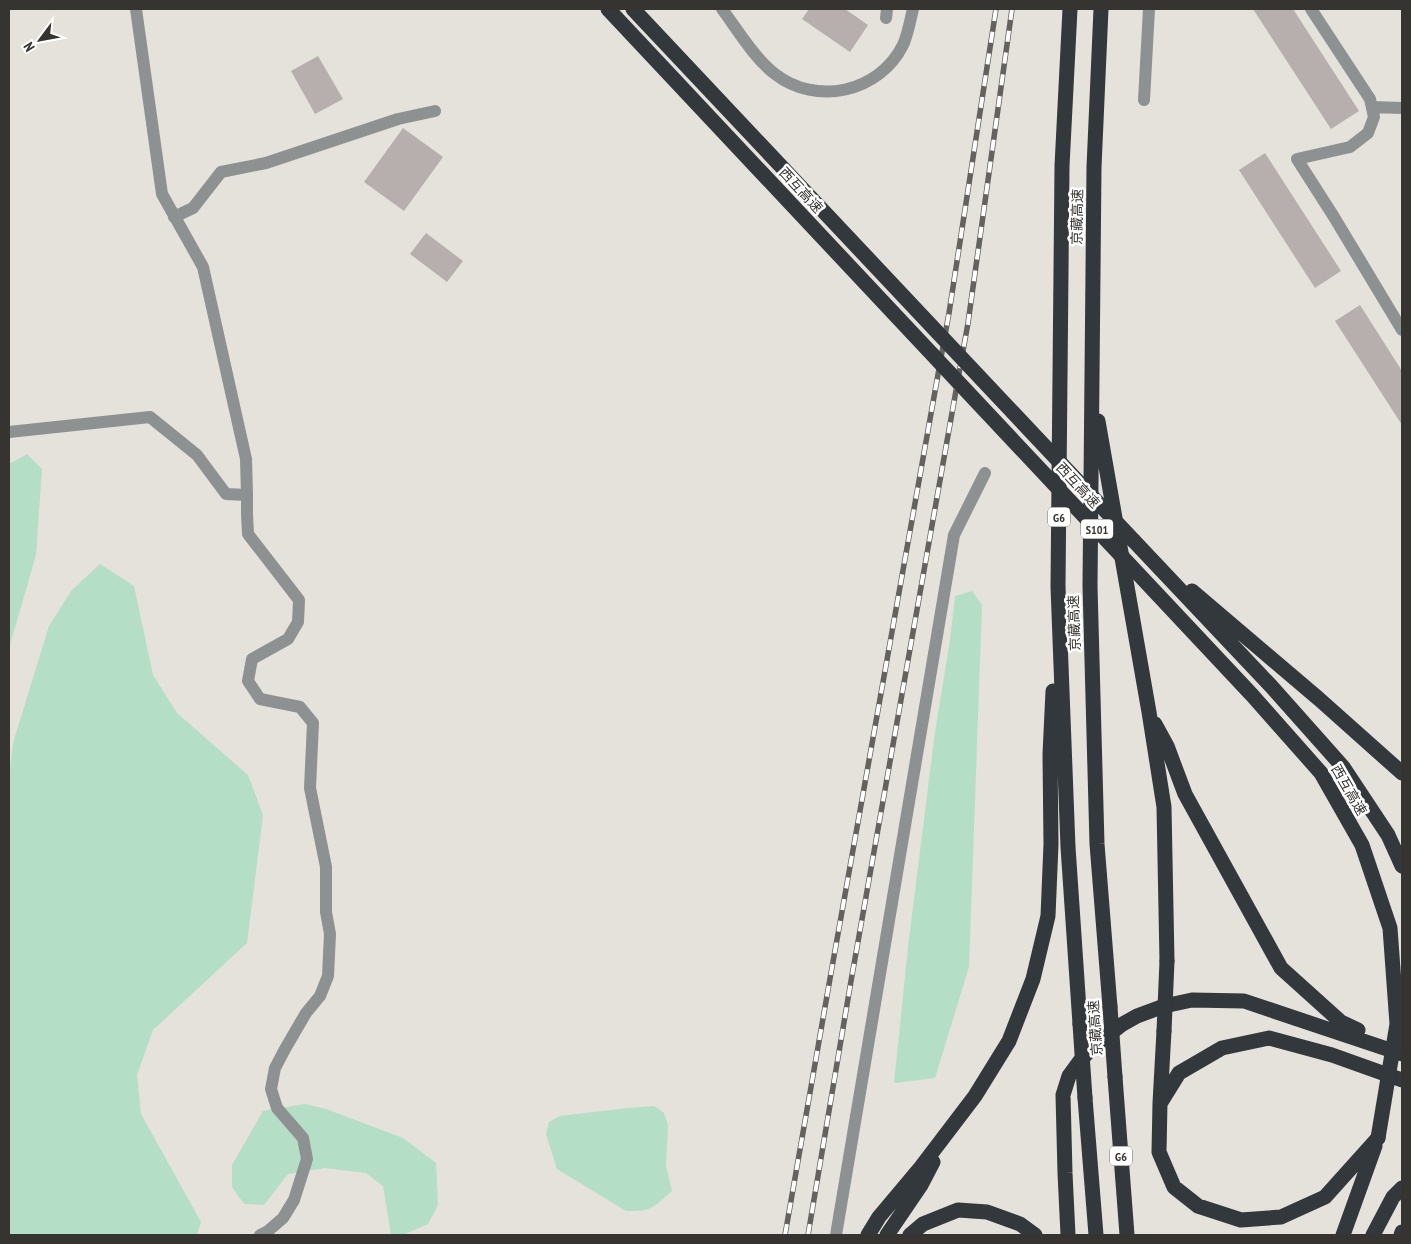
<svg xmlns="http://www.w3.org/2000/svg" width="1411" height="1244" viewBox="0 0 1411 1244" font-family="'PT Sans Narrow','Noto Sans SC',sans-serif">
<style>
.green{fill:#b5dec7}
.building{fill:#b7afad}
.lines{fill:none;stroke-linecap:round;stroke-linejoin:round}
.minor{stroke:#8d9192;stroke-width:12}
.highway{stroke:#32383b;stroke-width:15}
.rail-casing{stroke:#64625e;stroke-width:5.5}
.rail{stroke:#fff;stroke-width:4;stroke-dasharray:11;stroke-linecap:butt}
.highway-bridge{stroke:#32383b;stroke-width:15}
.labels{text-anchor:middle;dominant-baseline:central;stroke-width:5;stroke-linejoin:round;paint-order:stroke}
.shield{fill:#fff;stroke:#72716f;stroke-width:1}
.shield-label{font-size:12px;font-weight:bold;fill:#363431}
.street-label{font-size:14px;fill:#363431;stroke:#fff}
</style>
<rect width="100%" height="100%" fill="#e5e1db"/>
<path class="green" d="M 27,454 L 42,469 L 36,555 L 9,648 L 9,464 Z
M 100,564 L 134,586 L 153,675 L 177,713 L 248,775 L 263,815 L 247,943 L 153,1030 L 137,1075 L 141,1114 L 201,1222 L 197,1235 L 9,1235 L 9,779 L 13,743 L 49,626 L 71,591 Z
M 972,591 L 982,605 L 969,967 L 935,1078 L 894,1083 L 908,947 L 935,732 L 950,640 L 955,596 Z
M 305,1104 L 326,1109 L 403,1138 L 436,1163 L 438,1205 L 428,1224 L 403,1235 L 391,1235 L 383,1186 L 366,1173 L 325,1168 L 288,1174 L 264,1205 L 244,1204 L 232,1187 L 232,1165 L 263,1111 Z
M 654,1106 L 664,1113 L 668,1125 L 666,1166 L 672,1191 C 654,1207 651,1212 626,1211 L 557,1169 L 546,1134 L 549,1122 L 560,1116 L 628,1108 Z"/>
<path class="building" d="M 809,9 L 845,9 L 868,25 L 850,52 L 802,19 Z
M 1253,9 L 1293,9 L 1359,111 L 1331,129 Z
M 318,56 L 343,99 L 315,114 L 291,71 Z
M 403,128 L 443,157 L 404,211 L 364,182 Z
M 1265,153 L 1341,271 L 1315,288 L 1239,170 Z
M 426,233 L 463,261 L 447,282 L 410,254 Z
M 1360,305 L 1402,371 L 1402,425 L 1335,321 Z"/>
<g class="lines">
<path class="minor" d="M 136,9 L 162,194 L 203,267 L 246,459 L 247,495 L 247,514 L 248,534 L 299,600 L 298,622 L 288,639 L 252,659 L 248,681 L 260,699 L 300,707 L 313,723 L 310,788 L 326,867 L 326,912 L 330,934 L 328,976 L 320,996 L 306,1013 L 285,1049 L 275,1068 L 271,1089 L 277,1108 L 303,1138 L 307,1159 L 294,1200 L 283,1218 L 268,1231 L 260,1235
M 722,9 C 737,29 755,59 775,74 C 816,106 879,93 903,45 C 908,34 910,21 913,9
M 1311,9 L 1370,99 L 1374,117 L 1368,133 L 1350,147 L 1297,159 L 1334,217 L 1402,330
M 886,18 L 887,9
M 1144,100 L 1149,9
M 1372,107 L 1402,108
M 174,217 L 193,208 L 221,172 L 266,163 L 398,119 L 435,111
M 9,432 L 150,417 L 197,455 L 226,494 L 247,495
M 836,1235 L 954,535 L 985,473"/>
<path class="highway" d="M 1070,9 L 1062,166 L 1058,587 L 1068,847 L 1080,1024
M 1101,9 L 1094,167 L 1090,586 L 1097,844 L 1110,1007
M 1098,421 L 1149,712 L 1164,807 L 1167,961
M 1134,541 L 1271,686 L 1343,767 L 1388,835 L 1402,866
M 1192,591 L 1319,699 L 1402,773
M 1155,724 L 1167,746 L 1185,794 L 1281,968 L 1341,1022 L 1358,1030
M 1164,1031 L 1160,1103 L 1159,1152 L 1174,1187 L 1198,1206 L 1241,1220 L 1281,1217 L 1325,1197 L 1378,1138
M 1115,1077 L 1127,1235
M 1085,1098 L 1096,1235
M 1161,1102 L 1179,1073 L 1222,1048 L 1269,1038 L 1332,1055 L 1402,1080
M 868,1235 L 879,1217 L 921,1167 L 975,1096 L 1009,1041 L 1033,979 L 1048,916 L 1051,844 L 1050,754 L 1053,691
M 887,1235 L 921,1185 L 933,1162
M 910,1235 L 923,1224 L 958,1210 L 987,1212 L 1020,1224 L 1035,1235
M 1068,1235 L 1065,1173 L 1063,1095 L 1069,1076 L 1080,1061 L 1092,1048 L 1121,1025 L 1137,1016 L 1164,1006 L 1192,1000 L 1244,1001 L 1402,1054
M 1343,1235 L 1375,1146
M 1373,1235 L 1393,1197 L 1402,1188
M 1401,1235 L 1402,1232"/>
<defs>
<path id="rail" d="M 785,1235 L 831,973 L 949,313 L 996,9
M 808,1235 L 851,981 L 968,323 L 1012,9"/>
</defs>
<use href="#rail" class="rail-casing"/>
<use href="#rail" class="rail"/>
<path class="highway-bridge" d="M 608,9 L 1252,695 L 1321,773 L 1362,845 L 1390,928 L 1397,1024 L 1378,1138
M 633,9 L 1134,541
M 1110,1007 L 1115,1077
M 1080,1024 L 1085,1098
M 1164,1031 L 1167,961"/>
</g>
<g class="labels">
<g class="shield">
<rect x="1048" y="507.5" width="22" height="19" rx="4"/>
<rect x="1081" y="519.5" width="32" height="19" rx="4"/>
<rect x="1110" y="1146.5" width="22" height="19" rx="4"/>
</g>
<g class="shield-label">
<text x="1059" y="517">G6</text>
<text x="1097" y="529">S101</text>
<text x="1121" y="1156">G6</text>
</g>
<g class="street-label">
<text transform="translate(801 190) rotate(47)">西互高速</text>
<text transform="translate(1077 217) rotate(-89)">京藏高速</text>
<text transform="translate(1078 485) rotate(47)">西互高速</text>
<text transform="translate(1074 623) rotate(-92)">京藏高速</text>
<text transform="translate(1349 790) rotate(60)">西互高速</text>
<text transform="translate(1095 1028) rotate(-94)">京藏高速</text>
</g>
</g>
<rect width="1411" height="1244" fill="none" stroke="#363431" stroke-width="20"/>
<g transform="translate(40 40) rotate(238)" stroke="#ffffff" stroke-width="4" paint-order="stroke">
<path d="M0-4L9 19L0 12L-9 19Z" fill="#363431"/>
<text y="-8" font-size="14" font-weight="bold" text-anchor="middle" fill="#363431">N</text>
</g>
</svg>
